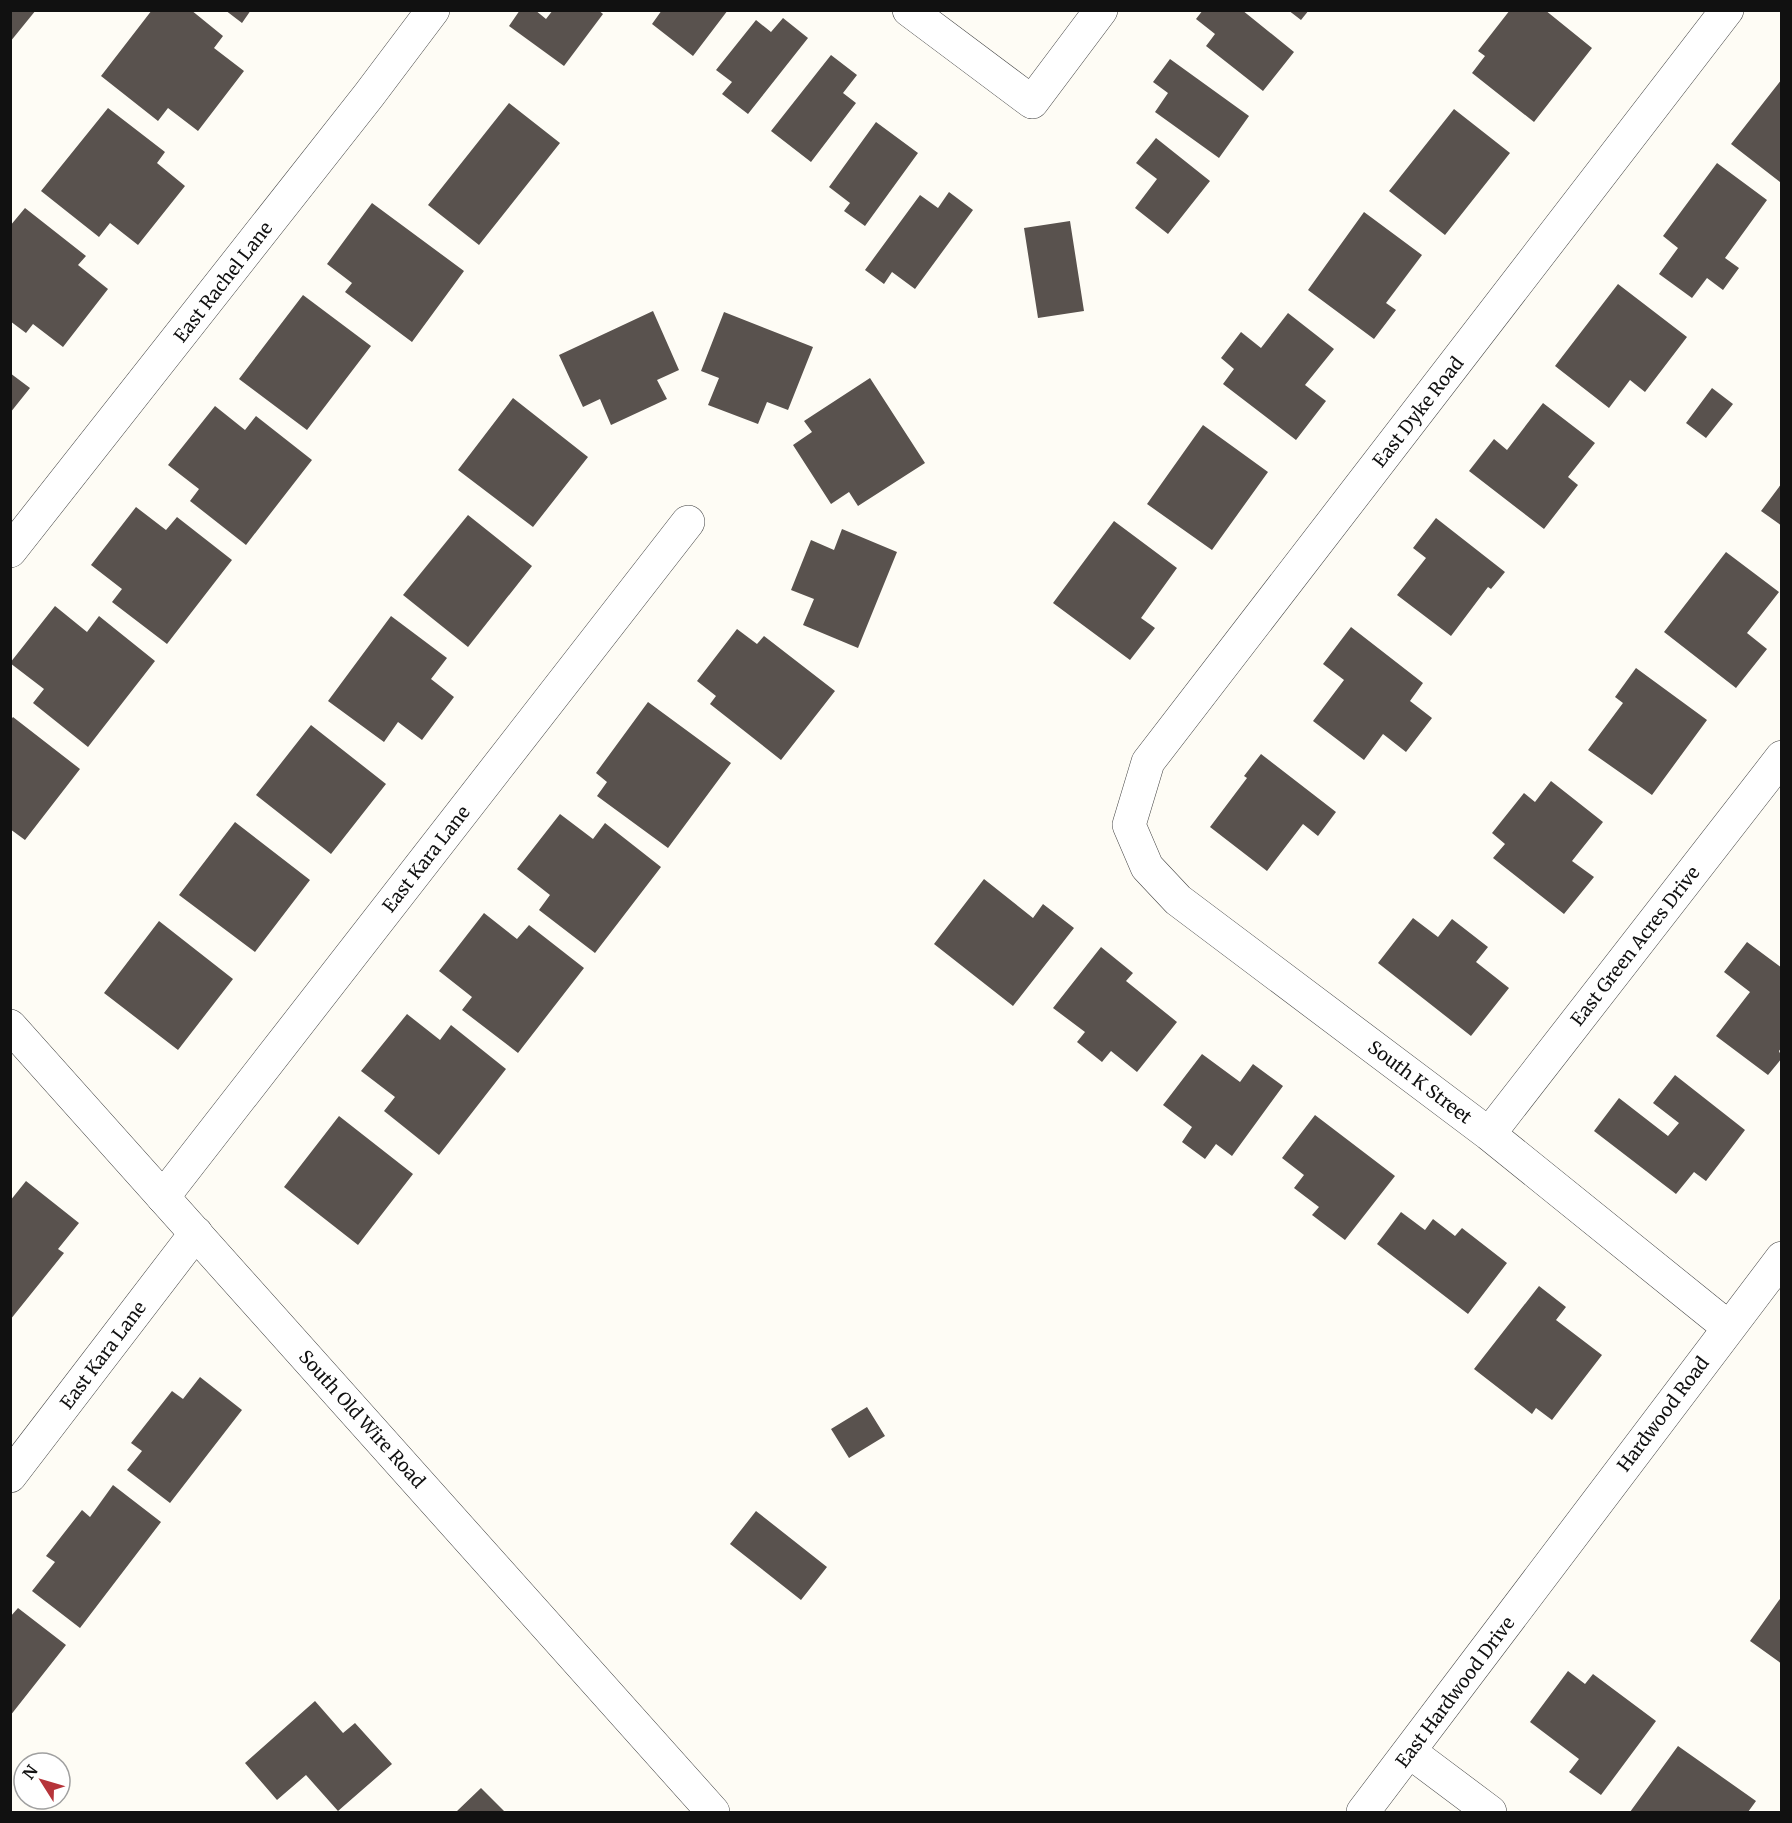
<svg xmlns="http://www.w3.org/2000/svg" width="1792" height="1823" viewBox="0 0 1792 1823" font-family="Merriweather,serif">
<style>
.building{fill:#59524e}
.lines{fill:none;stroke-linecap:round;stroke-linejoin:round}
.minor-casing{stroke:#444;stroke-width:34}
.tertiary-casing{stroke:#444;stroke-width:34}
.minor{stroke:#fff;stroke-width:33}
.tertiary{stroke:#fff;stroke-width:33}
.labels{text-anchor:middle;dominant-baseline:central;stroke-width:6;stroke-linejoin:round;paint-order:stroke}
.street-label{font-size:18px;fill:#111;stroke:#fff}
</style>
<rect width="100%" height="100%" fill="#fefcf5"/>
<path class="building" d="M 10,10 L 36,10 L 10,42 Z
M 152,10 L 191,10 L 223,36 L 214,48 L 244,71 L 198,131 L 168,108 L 158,121 L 101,76 Z
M 225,10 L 251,10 L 242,23 Z
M 520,10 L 535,10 L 546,19 L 553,10 L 598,10 L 603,14 L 564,66 L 509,26 Z
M 662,10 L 728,10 L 693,56 L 652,24 Z
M 1203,10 L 1242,10 L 1294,52 L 1263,91 L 1206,46 L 1215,34 L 1196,19 Z
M 1288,10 L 1309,10 L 1301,20 Z
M 1510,10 L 1545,10 L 1592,48 L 1534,122 L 1472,73 L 1485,56 L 1478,51 Z
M 783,18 L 808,38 L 748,114 L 722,94 L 732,82 L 716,70 L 756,20 L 771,32 Z
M 831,55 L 857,75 L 843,93 L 856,103 L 811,162 L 771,131 Z
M 1170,59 L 1249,116 L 1219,158 L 1155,112 L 1168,93 L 1153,82 Z
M 1782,79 L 1782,181 L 1780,182 L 1731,144 Z
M 509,103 L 560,143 L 479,245 L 428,205 Z
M 108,108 L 165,152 L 157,163 L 185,186 L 138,245 L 110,223 L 99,237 L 41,191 Z
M 1454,109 L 1510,153 L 1445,235 L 1389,191 Z
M 876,122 L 918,153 L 865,226 L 844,211 L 850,203 L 829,187 Z
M 1156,138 L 1210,181 L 1168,234 L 1135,208 L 1157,179 L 1136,163 Z
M 1717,163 L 1767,200 L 1725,258 L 1739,268 L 1723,290 L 1707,278 L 1692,298 L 1659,274 L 1678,248 L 1663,236 Z
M 949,192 L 973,210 L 915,289 L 892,272 L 884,284 L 865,270 L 920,195 L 938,208 Z
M 372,203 L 464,271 L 412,342 L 345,292 L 352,283 L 327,264 Z
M 25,208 L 86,256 L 78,265 L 108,289 L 63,347 L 33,324 L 26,333 L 10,321 L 10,226 Z
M 1364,212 L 1422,255 L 1386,303 L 1396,310 L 1374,339 L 1308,290 Z
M 1070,221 L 1084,311 L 1038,318 L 1024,228 Z
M 1618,284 L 1687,337 L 1645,392 L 1630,380 L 1609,408 L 1555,366 Z
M 303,295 L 371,346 L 307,430 L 239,379 Z
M 653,311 L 679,370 L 657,380 L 667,399 L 611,425 L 600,399 L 583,407 L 559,355 Z
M 724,312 L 813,347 L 788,410 L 767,402 L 758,424 L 708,405 L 719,378 L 701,371 Z
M 1288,313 L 1334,349 L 1305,385 L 1326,401 L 1296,440 L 1223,384 L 1234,369 L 1221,358 L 1241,332 L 1261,348 Z
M 10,373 L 30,388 L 10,413 Z
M 870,378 L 925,463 L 858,506 L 849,492 L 831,504 L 793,445 L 812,432 L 804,421 Z
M 1712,388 L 1733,404 L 1706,438 L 1686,423 Z
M 513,398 L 588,457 L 533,527 L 458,470 Z
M 1543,403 L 1595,443 L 1568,477 L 1578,485 L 1544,529 L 1469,471 L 1494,439 L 1507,450 Z
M 215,406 L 245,430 L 256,416 L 312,460 L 246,545 L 190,501 L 199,489 L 168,465 Z
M 1203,425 L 1268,472 L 1212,550 L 1147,504 Z
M 1782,483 L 1782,526 L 1761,511 Z
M 136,507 L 166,530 L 177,517 L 232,560 L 167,644 L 112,602 L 122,589 L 91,565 Z
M 468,515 L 532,566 L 468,647 L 403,595 Z
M 1436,518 L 1505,572 L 1491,589 L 1488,587 L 1451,636 L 1397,595 L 1426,558 L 1413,548 Z
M 1114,521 L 1177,568 L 1141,618 L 1155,628 L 1130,660 L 1053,603 Z
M 842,529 L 897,552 L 858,648 L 803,625 L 814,599 L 791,590 L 811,540 L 834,550 Z
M 1726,552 L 1779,592 L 1747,633 L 1767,649 L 1736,688 L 1664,632 Z
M 55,606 L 87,632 L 99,616 L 155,661 L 88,747 L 33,703 L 44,689 L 10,663 Z
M 391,616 L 447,658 L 431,679 L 454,697 L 422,740 L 398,722 L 384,742 L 328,701 Z
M 1351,627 L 1423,683 L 1410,701 L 1432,718 L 1406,752 L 1383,734 L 1364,760 L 1313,721 L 1344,680 L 1323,664 Z
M 737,629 L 757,644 L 764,636 L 835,691 L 781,760 L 710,704 L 716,696 L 697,681 Z
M 1636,668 L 1707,720 L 1652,795 L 1588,750 L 1623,703 L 1615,697 Z
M 648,702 L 731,763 L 668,848 L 597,796 L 607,782 L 596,773 Z
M 13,717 L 80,769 L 25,840 L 10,829 L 10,721 Z
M 311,725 L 386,784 L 331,854 L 256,795 Z
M 1261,754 L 1336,812 L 1318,836 L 1303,824 L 1267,871 L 1210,827 L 1247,778 L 1244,776 Z
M 1551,781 L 1603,822 L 1572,861 L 1594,877 L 1564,914 L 1493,858 L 1505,844 L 1492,833 L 1524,793 L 1535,802 Z
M 560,814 L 593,839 L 605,823 L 661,867 L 595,953 L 539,910 L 550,895 L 517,869 Z
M 235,822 L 310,880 L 255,952 L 179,895 Z
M 984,879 L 1033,918 L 1043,904 L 1074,928 L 1013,1006 L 934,944 Z
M 484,913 L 517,939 L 529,925 L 584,968 L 518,1053 L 462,1010 L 472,997 L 439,971 Z
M 1413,918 L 1438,937 L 1452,919 L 1488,947 L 1476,962 L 1509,988 L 1471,1036 L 1378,963 Z
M 159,921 L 233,979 L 178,1050 L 104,993 Z
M 1747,942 L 1782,968 L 1782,1047 L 1779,1051 L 1782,1058 L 1768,1075 L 1716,1036 L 1750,992 L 1724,972 Z
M 1101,947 L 1133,973 L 1126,981 L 1177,1022 L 1137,1072 L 1111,1051 L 1102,1062 L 1077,1042 L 1085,1032 L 1053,1008 Z
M 407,1014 L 440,1040 L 451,1025 L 506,1069 L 439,1155 L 384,1111 L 395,1097 L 361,1071 Z
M 1202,1054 L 1240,1082 L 1253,1064 L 1283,1086 L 1232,1156 L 1216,1144 L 1205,1159 L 1182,1142 L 1192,1127 L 1163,1105 Z
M 1675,1075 L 1745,1130 L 1706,1181 L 1694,1172 L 1676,1194 L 1594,1131 L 1619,1098 L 1668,1136 L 1679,1123 L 1653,1103 Z
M 1315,1115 L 1395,1176 L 1345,1240 L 1312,1215 L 1319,1207 L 1294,1188 L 1304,1175 L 1282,1158 Z
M 339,1116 L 413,1174 L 358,1245 L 284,1187 Z
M 26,1181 L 79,1223 L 58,1249 L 64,1253 L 10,1320 L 10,1201 Z
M 1401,1212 L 1425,1230 L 1433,1219 L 1455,1236 L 1462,1228 L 1507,1263 L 1468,1314 L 1377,1244 Z
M 1539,1286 L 1566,1307 L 1556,1320 L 1602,1355 L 1552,1420 L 1536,1408 L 1532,1414 L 1474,1369 Z
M 200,1377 L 242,1410 L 170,1503 L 127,1470 L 142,1451 L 131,1443 L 172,1391 L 183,1399 Z
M 867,1407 L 885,1436 L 849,1458 L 831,1429 Z
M 113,1485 L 161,1522 L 80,1628 L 32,1591 L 55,1562 L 46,1556 L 82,1510 L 90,1517 Z
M 756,1511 L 827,1567 L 801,1600 L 730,1544 Z
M 1782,1596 L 1782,1664 L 1750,1641 Z
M 18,1608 L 66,1645 L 10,1716 L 10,1617 Z
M 1568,1671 L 1585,1684 L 1593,1674 L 1656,1721 L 1601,1795 L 1569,1772 L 1579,1759 L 1530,1722 Z
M 315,1701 L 343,1733 L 355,1723 L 392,1764 L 338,1811 L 306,1775 L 277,1800 L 245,1763 Z
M 1678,1746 L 1756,1801 L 1748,1812 L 1630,1812 Z
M 481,1788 L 505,1812 L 456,1812 Z"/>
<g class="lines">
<defs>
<path id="minor" d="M 909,10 L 1032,102 L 1101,10
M 1727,10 L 1148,762 L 1129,825 L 1147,867 L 1178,900 L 1489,1134 L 1728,1327
M 10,551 L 369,95 L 433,10
M 1489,1134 L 1782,757
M 163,1197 L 688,522
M 10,1476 L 196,1233
M 1410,1752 L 1490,1812
M 1363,1812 L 1782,1258"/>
<path id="tertiary" d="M 10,1026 L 713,1812"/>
</defs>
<use href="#minor" class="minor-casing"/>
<use href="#tertiary" class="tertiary-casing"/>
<use href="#minor" class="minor"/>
<use href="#tertiary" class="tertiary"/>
</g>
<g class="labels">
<g class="street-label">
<text transform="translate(223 282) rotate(-52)">East Rachel Lane</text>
<text transform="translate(1418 412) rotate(-52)">East Dyke Road</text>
<text transform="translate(426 859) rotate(-52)">East Kara Lane</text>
<text transform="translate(1635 946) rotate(-52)">East Green Acres Drive</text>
<text transform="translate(1420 1082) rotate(37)">South K Street</text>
<text transform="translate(103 1355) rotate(-53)">East Kara Lane</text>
<text transform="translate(1663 1414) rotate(-53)">Hardwood Road</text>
<text transform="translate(362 1419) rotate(48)">South Old Wire Road</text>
<text transform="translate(1455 1692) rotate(-53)">East Hardwood Drive</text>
</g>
</g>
<rect width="1792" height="1823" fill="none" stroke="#111111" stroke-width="24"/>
<g transform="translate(42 1781) rotate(307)"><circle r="28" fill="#ffffff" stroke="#a0a0a0" stroke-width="1.5"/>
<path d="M0-4.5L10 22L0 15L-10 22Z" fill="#b6343a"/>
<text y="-9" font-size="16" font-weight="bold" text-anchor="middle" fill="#111111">N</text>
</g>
</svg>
